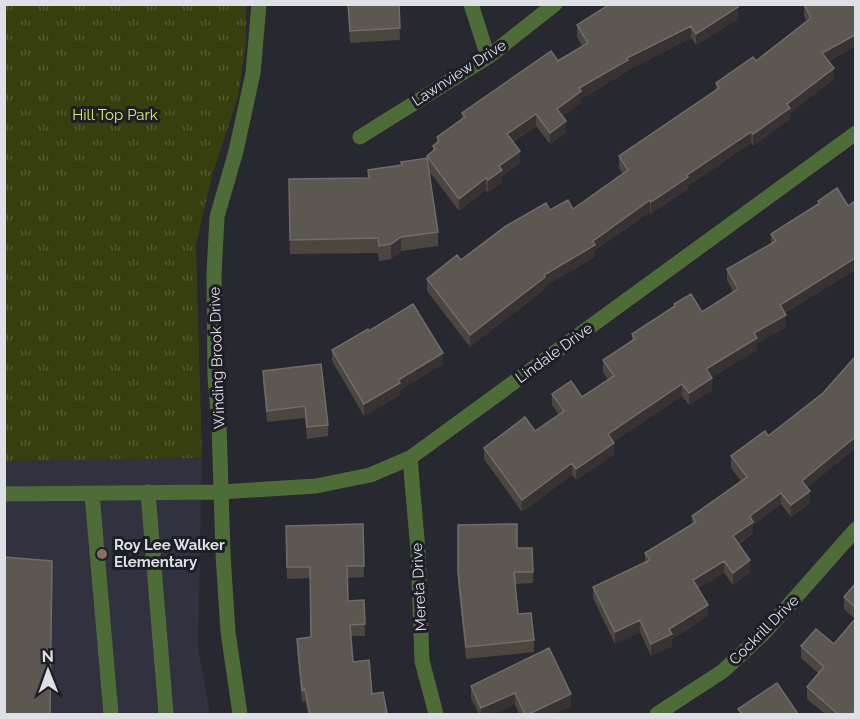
<svg xmlns="http://www.w3.org/2000/svg" width="860" height="719" viewBox="0 0 860 719" font-family="Raleway,sans-serif">
<style>
.built{fill:#31313f}
.grass{fill:url(#grass-tufts)}
.lines{fill:none;stroke-linecap:round;stroke-linejoin:round}
.minor{stroke:#4e6c38;stroke-width:15}
.wall{fill:#4d4640}
.shaded-wall{fill:#383332}
.building{fill:#5d5751;stroke:#716c69;stroke-width:1.5}
.education-dot{fill:#8d6e63;stroke:#1e1e27;stroke-width:2}
.labels{text-anchor:middle;dominant-baseline:central;stroke-width:6;stroke-linejoin:round;paint-order:stroke}
.street-label{font-size:15px;fill:#dfdfe6;stroke:#1e1e27}
.park-label{font-size:15px;fill:#d9ec69;stroke:#1e1e27}
.poi-label{font-size:15px;font-weight:bold;fill:#dfdfe6;stroke:#1e1e27;text-anchor:start}
</style>
<defs>
<pattern id="grass-tufts" width="24" height="20" patternUnits="userSpaceOnUse" patternTransform="scale(1.5)"><rect width="24" height="20" fill="#383f0e"/><path d="M3 7l-1-3M5 7V3M7 7l1-3M15 17l-1-3M17 17v-4M19 17l1-3" fill="none" stroke="#545a31"/></pattern>
</defs>
<rect width="100%" height="100%" fill="#282831"/>
<path class="built" d="M 202,458 L 198,647 L 210,714 L 5,714 L 4,461 Z"/>
<path class="grass" d="M 4,5 L 246,5 L 246,42 L 238,97 L 213,172 L 196,244 L 202,458 L 5,461 Z"/>
<g class="lines">
<path class="minor" d="M 471,4 L 488,57
M 360,137 L 488,57 L 555,4
M 410,458 L 418,551 L 422,661 L 436,714
M 148,492 L 166,714
M 4,494 L 220,492 L 316,486 L 370,475 L 410,458 L 856,133
M 92,494 L 111,714
M 240,714 L 228,632 L 223,554 L 219,424 L 215,377 L 214,274 L 217,217 L 236,151 L 253,73 L 259,4
M 657,714 L 723,671 L 764,633 L 856,529"/>
</g>
<path class="wall" d="M 348,4 L 399,4 L 400,40 L 350,43 Z
M 609,4 L 744,4 L 738,8 L 738,19 L 696,45 L 691,38 L 628,70 L 628,71 L 581,99 L 581,103 L 563,116 L 566,132 L 550,144 L 536,126 L 513,142 L 520,163 L 502,176 L 502,182 L 488,192 L 486,190 L 459,211 L 429,171 L 438,232 L 438,246 L 401,251 L 391,259 L 379,261 L 378,253 L 290,254 L 289,179 L 368,178 L 368,170 L 401,165 L 427,158 L 427,156 L 433,151 L 433,146 L 437,142 L 437,137 L 462,118 L 462,113 L 582,46 L 577,37 L 577,25 L 609,6 Z
M 804,4 L 855,4 L 855,46 L 829,61 L 834,79 L 790,113 L 790,119 L 753,146 L 751,143 L 688,186 L 688,189 L 651,214 L 650,212 L 595,250 L 595,257 L 545,286 L 545,289 L 470,347 L 427,291 L 427,279 L 550,210 L 573,209 L 623,174 L 619,168 L 619,156 L 716,90 L 716,83 L 756,61 L 807,22 L 804,16 Z
M 818,201 L 848,206 L 855,201 L 855,270 L 785,313 L 786,327 L 757,343 L 757,350 L 712,377 L 712,390 L 689,405 L 682,396 L 613,442 L 614,455 L 576,480 L 572,475 L 522,512 L 484,459 L 484,448 L 535,431 L 559,415 L 552,405 L 552,394 L 582,397 L 608,380 L 603,372 L 603,360 L 632,340 L 632,334 L 674,307 L 674,304 L 702,312 L 733,292 L 727,280 L 727,269 L 771,244 L 771,234 L 818,205 Z
M 369,331 L 443,364 L 400,390 L 400,395 L 364,416 L 332,361 L 332,350 Z
M 263,371 L 328,425 L 328,436 L 307,439 L 305,418 L 267,422 L 263,383 Z
M 731,456 L 807,488 L 810,503 L 791,517 L 781,504 L 753,525 L 753,533 L 739,544 L 750,572 L 733,585 L 724,573 L 698,588 L 708,616 L 672,639 L 672,646 L 651,656 L 640,632 L 615,644 L 593,598 L 593,587 L 645,562 L 645,553 L 692,524 L 692,516 L 741,481 L 731,468 Z
M 363,524 L 364,577 L 347,578 L 348,601 L 364,600 L 365,636 L 351,636 L 353,662 L 372,694 L 383,692 L 387,714 L 308,714 L 305,701 L 302,702 L 297,650 L 297,639 L 311,637 L 310,578 L 287,579 L 286,526 Z
M 458,525 L 517,548 L 533,572 L 533,583 L 515,584 L 518,614 L 534,640 L 534,652 L 466,659 L 458,584 Z
M 855,584 L 855,619 L 844,609 L 844,597 Z
M 816,629 L 855,714 L 825,714 L 807,699 L 807,687 L 819,674 L 801,658 L 801,646 Z
M 549,648 L 571,706 L 554,714 L 519,714 L 515,704 L 493,714 L 479,714 L 471,698 L 471,686 Z"/>
<path class="shaded-wall" d="M 734,4 L 744,4 L 738,8 L 738,19 L 696,45 L 696,34 Z
M 691,26 L 691,38 L 628,70 L 628,71 L 581,99 L 581,103 L 557,121 L 557,109 L 579,88 L 627,58 Z
M 855,35 L 855,46 L 822,64 L 822,53 Z
M 834,68 L 834,79 L 790,113 L 790,119 L 753,146 L 753,134 L 787,104 Z
M 536,114 L 536,126 L 507,145 L 507,134 Z
M 566,121 L 566,132 L 550,144 L 550,133 Z
M 751,132 L 751,143 L 688,186 L 688,189 L 651,214 L 651,202 L 687,175 Z
M 520,151 L 520,163 L 502,176 L 502,182 L 488,192 L 488,180 L 499,166 Z
M 486,178 L 486,190 L 459,211 L 459,199 Z
M 650,200 L 650,212 L 595,250 L 595,257 L 545,286 L 545,289 L 470,347 L 470,335 L 544,275 Z
M 401,237 L 401,251 L 391,259 L 391,244 Z
M 855,258 L 855,270 L 780,316 L 780,305 Z
M 786,315 L 786,327 L 757,343 L 757,350 L 706,381 L 706,369 L 754,333 Z
M 443,353 L 443,364 L 400,390 L 400,395 L 364,416 L 364,404 L 398,380 Z
M 712,378 L 712,390 L 689,405 L 689,393 Z
M 682,384 L 682,396 L 608,446 L 608,434 Z
M 855,437 L 855,449 L 854,450 L 802,492 L 802,481 Z
M 614,443 L 614,455 L 576,480 L 576,469 Z
M 572,463 L 572,475 L 522,512 L 522,500 Z
M 810,491 L 810,503 L 791,517 L 791,505 Z
M 781,493 L 781,504 L 753,525 L 753,533 L 733,547 L 733,536 L 750,516 Z
M 750,560 L 750,572 L 733,585 L 733,573 Z
M 724,561 L 724,573 L 693,592 L 693,580 Z
M 708,605 L 708,616 L 672,639 L 672,646 L 651,656 L 651,644 L 669,629 Z
M 640,620 L 640,632 L 615,644 L 615,632 Z
M 515,693 L 515,704 L 493,714 L 481,714 L 481,708 Z
M 571,694 L 571,706 L 554,714 L 529,714 Z"/>
<path class="building" d="M 348,4 L 399,4 L 400,28 L 350,31 Z
M 610,4 L 737,4 L 738,7 L 696,34 L 691,26 L 627,58 L 628,60 L 579,88 L 581,91 L 557,109 L 566,121 L 550,133 L 536,114 L 507,134 L 520,151 L 499,166 L 502,170 L 488,180 L 486,178 L 459,199 L 427,156 L 435,149 L 433,146 L 439,141 L 437,137 L 465,117 L 462,113 L 551,51 L 558,61 L 588,43 L 577,25 Z
M 804,4 L 855,4 L 855,35 L 822,53 L 834,68 L 787,104 L 790,108 L 753,134 L 751,132 L 687,175 L 688,177 L 651,202 L 650,200 L 593,241 L 595,245 L 544,275 L 545,277 L 470,335 L 427,279 L 457,255 L 461,260 L 506,226 L 546,203 L 550,210 L 568,200 L 573,209 L 628,170 L 619,156 L 719,88 L 716,83 L 753,57 L 756,61 L 811,18 Z
M 427,158 L 438,232 L 401,237 L 391,244 L 379,246 L 378,238 L 290,240 L 289,179 L 369,178 L 368,170 L 402,165 L 401,162 Z
M 837,188 L 848,206 L 855,201 L 855,259 L 855,258 L 780,305 L 786,315 L 754,333 L 757,338 L 706,369 L 712,378 L 689,393 L 682,384 L 608,434 L 614,443 L 576,469 L 572,463 L 522,500 L 484,448 L 525,417 L 535,431 L 564,411 L 552,394 L 571,381 L 582,397 L 614,376 L 603,360 L 635,339 L 632,334 L 675,306 L 674,304 L 691,294 L 702,312 L 738,289 L 727,269 L 776,241 L 771,234 L 820,203 L 818,201 Z
M 413,304 L 443,353 L 398,380 L 400,383 L 364,404 L 332,350 L 368,329 L 369,331 Z
M 855,357 L 855,437 L 802,481 L 810,491 L 791,505 L 781,493 L 750,516 L 753,522 L 733,536 L 750,560 L 733,573 L 724,561 L 693,580 L 708,605 L 669,629 L 672,634 L 651,644 L 640,620 L 615,632 L 593,587 L 650,560 L 645,553 L 696,522 L 692,516 L 747,477 L 731,456 L 765,431 L 768,436 L 823,393 Z
M 321,364 L 328,425 L 307,427 L 305,406 L 267,411 L 263,371 Z
M 363,524 L 364,566 L 347,566 L 348,601 L 364,600 L 365,624 L 350,625 L 353,662 L 369,660 L 372,694 L 383,692 L 387,713 L 381,714 L 310,714 L 305,689 L 302,690 L 297,639 L 311,637 L 310,567 L 287,567 L 286,526 Z
M 517,524 L 517,548 L 532,548 L 533,572 L 514,572 L 518,614 L 531,613 L 534,640 L 466,647 L 458,572 L 458,525 Z
M 4,557 L 52,561 L 50,714 L 4,714 Z
M 855,584 L 855,607 L 844,597 Z
M 855,619 L 855,710 L 851,714 L 838,714 L 807,687 L 824,667 L 801,646 L 816,629 L 834,644 Z
M 549,648 L 571,694 L 529,714 L 525,714 L 515,693 L 481,708 L 471,686 Z
M 777,683 L 798,714 L 742,714 L 738,709 Z"/>
<circle class="education-dot" cx="102" cy="554" r="6"/>
<g class="labels">
<g class="street-label">
<text transform="translate(459 73) rotate(-33)">Lawnview Drive</text>
<text transform="translate(554 353) rotate(-36)">Lindale Drive</text>
<text transform="translate(217 358) rotate(-92)">Winding Brook Drive</text>
<text transform="translate(419 587) rotate(-93)">Mereta Drive</text>
<text transform="translate(764 630) rotate(-45)">Cockrill Drive</text>
</g>
<g class="park-label">
<text x="115" y="115">Hill Top Park</text>
</g>
<g class="poi-label">
<text x="114" y="545">Roy Lee Walker<tspan x="114" dy="17">Elementary</tspan></text>
</g>
</g>
<rect width="860" height="719" fill="none" stroke="#dfdfe6" stroke-width="12"/>
<g transform="translate(48 671) rotate(359)" stroke="#1e1e27" stroke-width="4.5" paint-order="stroke">
<path d="M0-4.5L10 22L0 15L-10 22Z" fill="#dfdfe6"/>
<text y="-9" font-size="16" font-weight="bold" text-anchor="middle" fill="#dfdfe6">N</text>
</g>
</svg>
